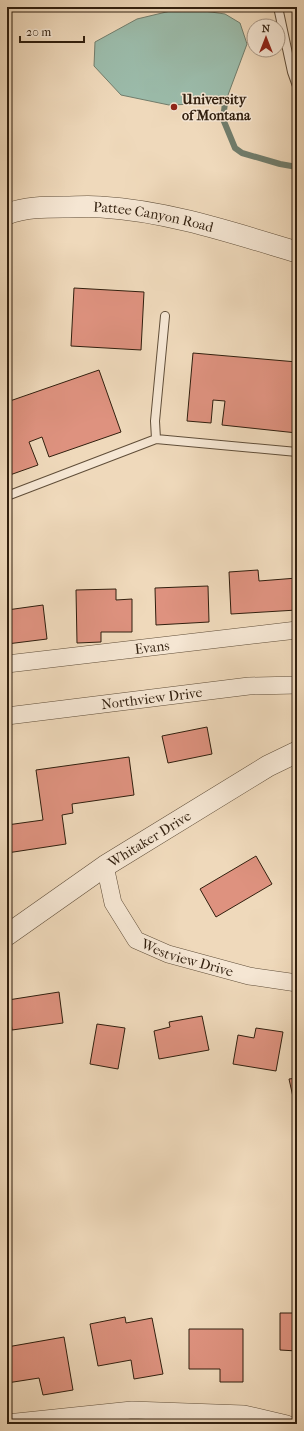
<svg xmlns="http://www.w3.org/2000/svg" width="304" height="1431" viewBox="0 0 304 1431" font-family="'IM FELL French Canon',serif">
<style>
.water{fill:#9bbbaa;stroke:#717d6c}
.lines{fill:none;stroke-linecap:round;stroke-linejoin:round}
.stream{stroke:#717d6c;stroke-width:6}
.building{fill:#de927f;stroke:#311f0e}
.service-casing{stroke:#604e39;stroke-width:10}
.minor-casing{stroke:#604e39;stroke-width:18}
.tertiary-casing{stroke:#604e39;stroke-width:22}
.service{stroke:#f5e6d3;stroke-width:8}
.minor{stroke:#f5e6d3;stroke-width:17}
.tertiary{stroke:#f5e6d3;stroke-width:21}
.poi-dot{fill:#8f2418;stroke:#f5e6d3;stroke-width:1.5}
.labels{text-anchor:middle;dominant-baseline:central;stroke-width:3;stroke-linejoin:round;paint-order:stroke}
.poi-label{font-size:14px;font-weight:bold;fill:#311f0e;stroke:#f5e6d3;text-anchor:start}
.street-label{font-size:14px;fill:#311f0e;stroke:#f5e6d3}
</style>
<rect width="100%" height="100%" fill="#efd9bb"/>
<filter id="stains"><feTurbulence type="fractalNoise" baseFrequency=".005" numOctaves="4"/><feColorMatrix values="0 0 0 0 .2 0 0 0 0 .09 0 0 0 0 .02 0 0 0 .5 -.17"/></filter>
<radialGradient id="worn" r=".72"><stop offset=".6" stop-color="#630" stop-opacity="0"/><stop offset="1" stop-color="#630" stop-opacity=".3"/></radialGradient>
<path class="water" d="M 183,8 L 225,14 L 240,23 L 247,44 L 225,103 L 169,105 L 121,95 L 94,66 L 95,42 L 137,19 Z"/>
<g class="lines">
<path class="stream" d="M 225,103 L 223,119 L 235,148 L 242,153 L 280,164 L 297,167"/>
</g>
<path class="building" d="M 74,288 L 144,292 L 141,350 L 71,346 Z
M 193,353 L 297,362 L 297,433 L 222,425 L 225,401 L 213,400 L 211,423 L 187,421 Z
M 99,370 L 121,432 L 49,457 L 42,437 L 29,442 L 38,465 L 7,476 L 7,402 Z
M 258,570 L 259,581 L 297,578 L 297,610 L 231,614 L 229,572 Z
M 208,586 L 209,622 L 156,625 L 155,588 Z
M 116,589 L 116,600 L 132,599 L 132,632 L 101,632 L 101,642 L 77,643 L 76,590 Z
M 43,605 L 47,639 L 7,644 L 7,610 Z
M 207,727 L 212,754 L 168,763 L 162,736 Z
M 129,757 L 134,795 L 72,804 L 73,813 L 62,815 L 66,844 L 7,853 L 7,825 L 43,820 L 36,770 Z
M 256,856 L 272,884 L 216,917 L 200,889 Z
M 59,992 L 63,1023 L 12,1030 L 8,1000 Z
M 202,1016 L 209,1050 L 159,1059 L 154,1031 L 170,1027 L 169,1022 Z
M 97,1024 L 125,1028 L 118,1069 L 90,1064 Z
M 256,1028 L 283,1032 L 276,1071 L 233,1064 L 238,1035 L 254,1038 Z
M 297,1078 L 297,1105 L 295,1106 L 289,1079 Z
M 280,1313 L 297,1313 L 297,1351 L 280,1350 Z
M 125,1317 L 126,1323 L 152,1318 L 163,1374 L 134,1379 L 131,1360 L 98,1366 L 90,1324 Z
M 189,1329 L 243,1329 L 243,1382 L 220,1382 L 220,1369 L 189,1369 Z
M 64,1337 L 73,1390 L 43,1395 L 39,1378 L 7,1383 L 7,1347 Z"/>
<g class="lines">
<defs>
<path id="service" d="M 278,7 L 292,72 L 297,86
M 156,439 L 155,421 L 165,316
M 7,496 L 156,439 L 297,452"/>
<g id="minor">
<path id="s1" d="M 7,664 L 297,630"/>
<path id="s2" d="M 7,716 L 249,686 L 297,685"/>
<path id="s3" d="M 105,866 L 113,903 L 136,940 L 168,954 L 249,976 L 297,983"/>
<path d="M 7,1423 L 132,1410 L 244,1414 L 287,1424"/>
</g>
<g id="tertiary">
<path id="s4" d="M 7,214 C 26,207 44,207 64,207 C 76,207 89,206 101,207 C 168,211 233,233 297,252"/>
<path id="s5" d="M 7,935 L 105,866 L 268,766 L 297,752"/>
</g>
</defs>
<use href="#service" class="service-casing"/>
<use href="#minor" class="minor-casing"/>
<use href="#tertiary" class="tertiary-casing"/>
<use href="#service" class="service"/>
<use href="#minor" class="minor"/>
<use href="#tertiary" class="tertiary"/>
</g>
<circle class="poi-dot" cx="174" cy="107" r="4"/>
<g class="labels">
<g class="poi-label">
<text x="182" y="99">University<tspan x="182" dy="16">of Montana</tspan></text>
</g>
<g class="street-label">
<text stroke="none"><textPath href="#s4" startOffset="148">Pattee Canyon Road</textPath></text>
<text stroke="none"><textPath href="#s1" startOffset="146">Evans</textPath></text>
<text stroke="none"><textPath href="#s2" startOffset="146">Northview Drive</textPath></text>
<text stroke="none"><textPath href="#s5" startOffset="172">Whitaker Drive</textPath></text>
<text stroke="none"><textPath href="#s3" startOffset="136">Westview Drive</textPath></text>
</g>
</g>
<rect width="304" height="1431" fill="none" stroke="#efd9bb" stroke-width="24"/>
<rect x="8" y="8" width="288" height="1415" fill="none" stroke="#311f0e" stroke-width="2"/>
<rect x="12" y="12" width="280" height="1407" fill="none" stroke="#311f0e"/>
<g transform="translate(266 38)"><circle r="19" fill="#f5e6d3" stroke="#a79684"/>
<path d="M0-3L7 15L0 10L-7 15Z" fill="#8f2418"/>
<text y="-6" font-size="11" font-weight="bold" text-anchor="middle" fill="#311f0e">N</text>
</g>
<path d="M20 36v6h64v-6" fill="none" stroke="#311f0e" stroke-width="2"/>
<text x="26" y="36" font-size="12" fill="#311f0e" stroke="#f5e6d3" stroke-width="3" paint-order="stroke">20 m</text>
<rect width="100%" height="100%" filter="url(#stains)"/>
<rect width="100%" height="100%" fill="url(#worn)"/>
</svg>
